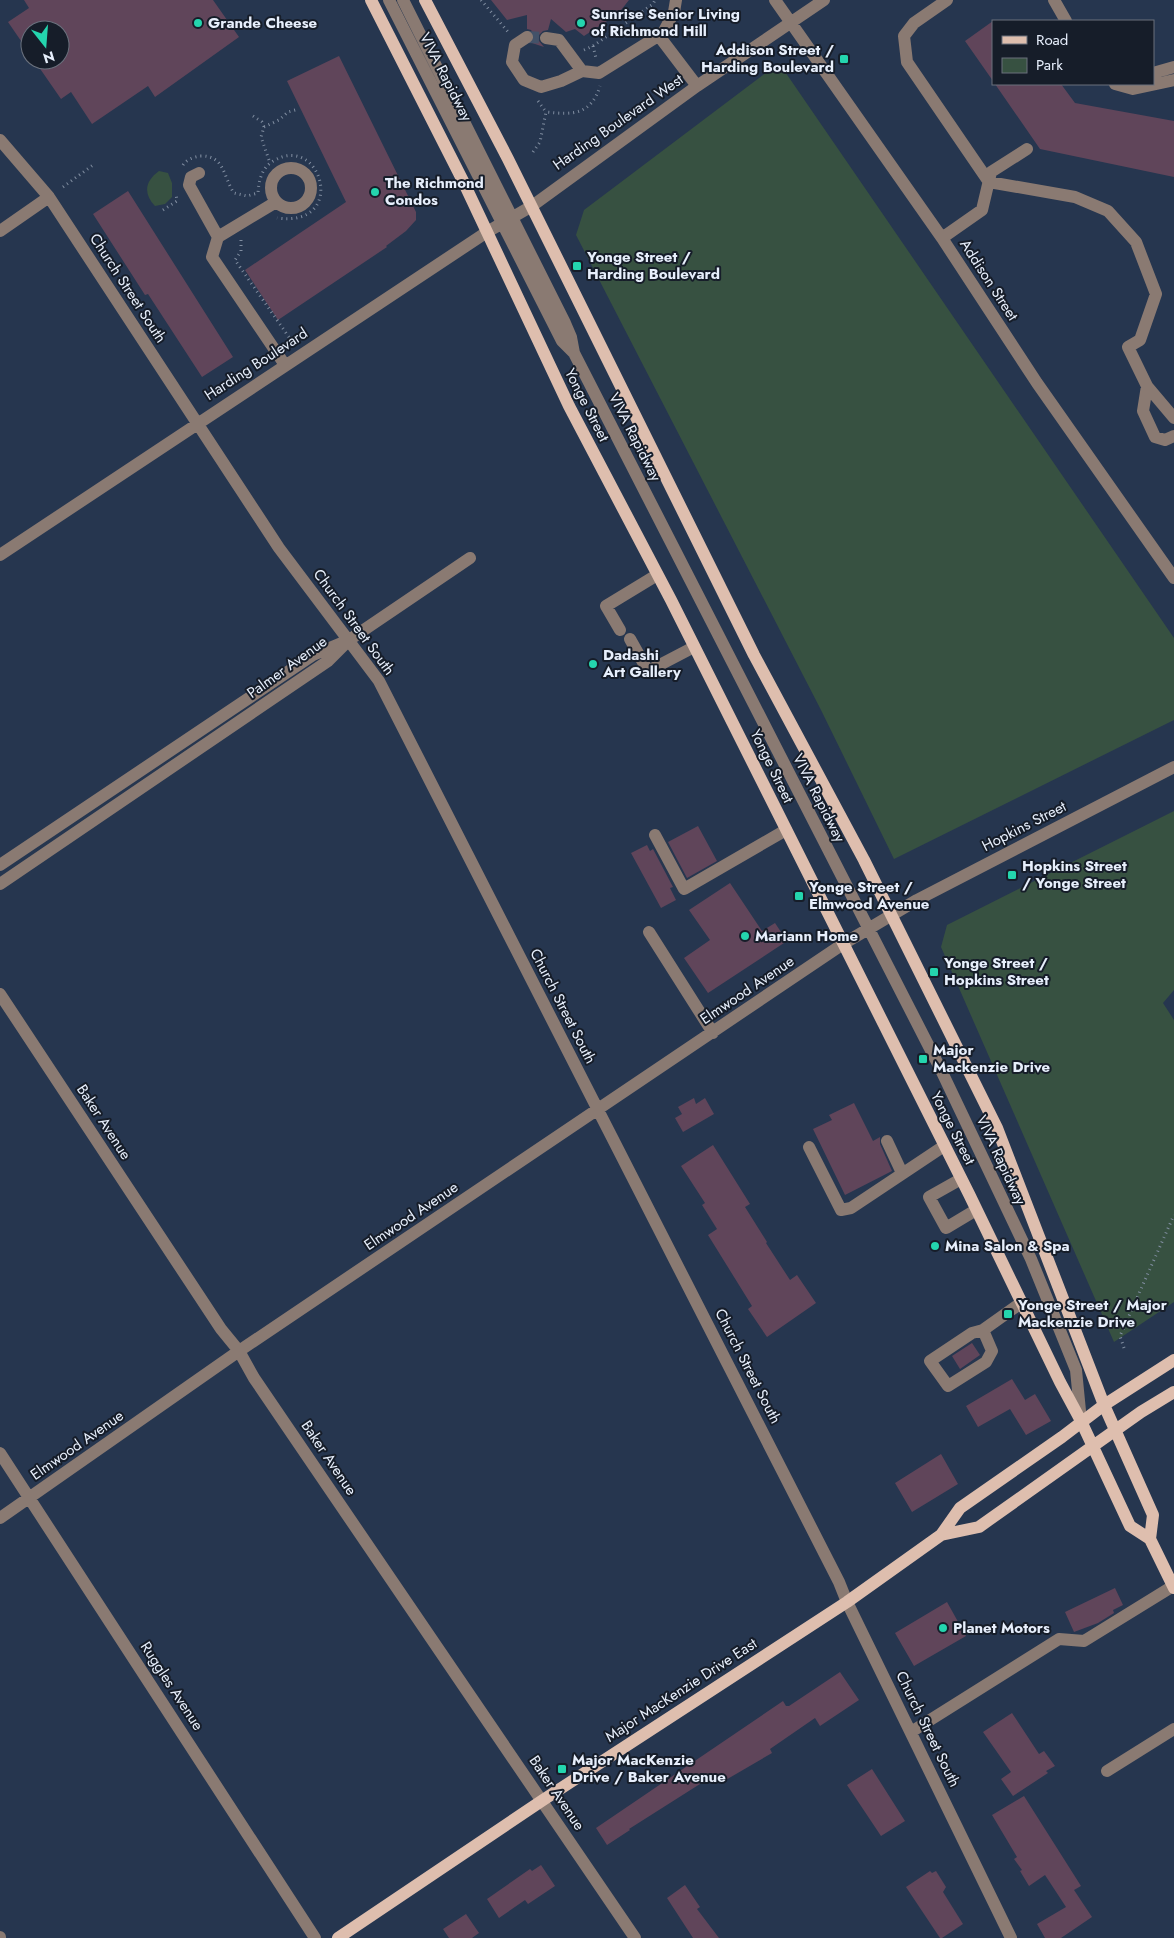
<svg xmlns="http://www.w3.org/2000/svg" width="1174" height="1938" viewBox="0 0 1174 1938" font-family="Jost,sans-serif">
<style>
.green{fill:#375141}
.building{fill:#60455a}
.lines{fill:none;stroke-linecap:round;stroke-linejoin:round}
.minor-tunnel{stroke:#435269;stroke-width:12;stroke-dasharray:12 6;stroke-linecap:butt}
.path{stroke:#818ea1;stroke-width:3;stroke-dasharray:1 4;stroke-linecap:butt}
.minor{stroke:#8a7a72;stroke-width:12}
.major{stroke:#debeae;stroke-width:12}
.poi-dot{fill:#24d5ae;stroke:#161d29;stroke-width:2}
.labels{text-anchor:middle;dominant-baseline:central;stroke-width:4;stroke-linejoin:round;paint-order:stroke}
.poi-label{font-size:15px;font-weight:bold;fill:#e7effc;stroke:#161d29;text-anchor:start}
.street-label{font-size:15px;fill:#e7effc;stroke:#161d29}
</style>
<rect width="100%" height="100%" fill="#26364f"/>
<path class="green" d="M 779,63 L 1174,638 L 1174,720 L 894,859 L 821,710 L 576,235 L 584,210 Z
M 159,171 L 168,173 L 172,183 L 172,197 L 165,204 L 155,206 C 143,194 145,181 159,171 Z
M 1174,811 L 1174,990 L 1163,1003 L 1174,1020 L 1174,1302 L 1114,1342 L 941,947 L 947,925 Z"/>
<path class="building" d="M 24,0 L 213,0 L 239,37 L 155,97 L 148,86 L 92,124 L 71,92 L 61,99 L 34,60 L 60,60 L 60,30 L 30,30 L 30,54 L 8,22 L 29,8 Z
M 491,0 L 629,0 L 618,14 L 584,36 L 575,29 L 566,32 L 551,19 L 548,30 L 543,31 L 538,36 L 539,41 L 544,47 L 532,43 L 535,36 L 531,30 L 527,29 L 527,15 L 507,20 Z
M 993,21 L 993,81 L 965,41 Z
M 339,56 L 416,212 L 416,220 L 406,231 L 386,246 L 387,247 L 278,320 L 245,270 L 346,202 L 287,81 Z
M 995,84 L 1061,84 L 1075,103 L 1174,121 L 1174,177 L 1040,149 Z
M 128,191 L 233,357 L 202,377 L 148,294 L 145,295 L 93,214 Z
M 698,826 L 717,861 L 687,878 L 668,842 Z
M 647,845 L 650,851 L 653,849 L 673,887 L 670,888 L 676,900 L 661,908 L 631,853 Z
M 730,883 L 762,931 L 775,923 L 787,941 L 708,993 L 684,958 L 710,940 L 689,910 Z
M 694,1098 L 696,1104 L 705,1098 L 714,1114 L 683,1132 L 675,1118 L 682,1114 L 678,1107 Z
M 854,1103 L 873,1141 L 880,1137 L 880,1144 L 892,1171 L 845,1195 L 813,1129 L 832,1120 L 829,1115 Z
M 713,1145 L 750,1204 L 745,1207 L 767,1242 L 766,1243 L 790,1280 L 797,1275 L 816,1303 L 767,1337 L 748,1309 L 752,1306 L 708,1235 L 717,1229 L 702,1205 L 705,1203 L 681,1166 Z
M 972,1343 L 980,1355 L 960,1369 L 952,1356 Z
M 1012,1379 L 1025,1400 L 1035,1394 L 1051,1421 L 1026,1435 L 1010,1409 L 978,1427 L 966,1406 Z
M 941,1454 L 958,1484 L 912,1512 L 895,1483 Z
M 1115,1588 L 1123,1605 L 1113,1610 L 1114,1613 L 1098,1623 L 1074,1632 L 1065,1612 Z
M 947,1602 L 966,1636 L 914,1666 L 895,1633 Z
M 840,1672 L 859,1700 L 820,1726 L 815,1718 L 770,1749 L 772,1753 L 724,1781 L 719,1775 L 712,1779 L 711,1777 L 629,1829 L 630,1830 L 607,1845 L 596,1828 L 783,1701 L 786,1706 L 789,1706 Z
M 1012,1713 L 1039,1754 L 1044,1751 L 1055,1766 L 1046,1771 L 1048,1773 L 1013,1796 L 1001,1779 L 1011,1772 L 983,1732 Z
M 872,1769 L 905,1821 L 881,1836 L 847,1785 Z
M 1024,1796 L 1081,1886 L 1074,1890 L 1092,1917 L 1061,1938 L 1045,1938 L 1037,1924 L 1066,1907 L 1045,1875 L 1029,1886 L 1020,1871 L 1022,1870 L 1014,1859 L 1017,1857 L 992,1815 Z
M 541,1865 L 555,1886 L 528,1904 L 525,1900 L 499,1918 L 487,1899 L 530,1869 L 532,1871 Z
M 930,1871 L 932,1873 L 936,1871 L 946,1887 L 943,1892 L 963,1924 L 942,1938 L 940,1938 L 906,1887 Z
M 685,1885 L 700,1907 L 697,1909 L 719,1938 L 693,1938 L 667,1898 Z
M 466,1914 L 479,1933 L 472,1938 L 449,1938 L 443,1929 Z"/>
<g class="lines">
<path class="minor-tunnel" d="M 527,37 L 546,38"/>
<path class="path" d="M 481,0 L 509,33
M 593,46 L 596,58
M 584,50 L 593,46 L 653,4 L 655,0
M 538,101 L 546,112
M 253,116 L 262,122 L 264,127 L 261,137 L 270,163
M 264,127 L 279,120 L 288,112 L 299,109
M 533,152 L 540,142 L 546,112 C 573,115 591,115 600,86
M 183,165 C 187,159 194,157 200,156 C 225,155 223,177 234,193 L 247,196 L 258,193 C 259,179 262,167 275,160 C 322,134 348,228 277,218
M 63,187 L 93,165
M 163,210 L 177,201 L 176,194
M 241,240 L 241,251 L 235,260 L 291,340
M 1124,1348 L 1120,1336 L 1174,1215"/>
<path class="minor" d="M 389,0 L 562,341 L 574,353 L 941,1070 L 1031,1259 L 1076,1370 L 1081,1421
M 403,0 L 565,323 L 571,337 L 574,353
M 775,0 L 942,238 L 1037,383 L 1174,578
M 947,0 L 914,23 L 904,36 L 907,62 L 989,182 L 1075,197 L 1108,211 L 1136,242 L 1156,294 L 1140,340 L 1128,347 L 1147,386 L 1174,418
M 1054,0 L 1066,21
M 659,36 L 697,86
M 527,37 L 515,45 L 512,62 L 524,80 L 541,87 L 561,81 L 582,71
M 546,38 L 559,40 L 582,71 L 599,73 L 663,33 L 674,12 L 676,0
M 1153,73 L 1174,67
M 1115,84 L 1133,89 L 1174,80
M 0,140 L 49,197 L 279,548 L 379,681 L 839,1582 L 847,1602 L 1011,1938
M271 188a20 20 0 1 1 40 0a20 20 0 1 1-40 0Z
M 199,173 L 191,177 L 189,185 L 218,237
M 276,202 L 218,237 L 212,257 L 285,365
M 0,231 L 49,197
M 942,238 L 982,210 L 991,172 L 1027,149
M 1147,386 L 1143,411 L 1155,437 L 1165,440 L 1174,436
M 0,555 L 487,232 L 532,206 L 697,86 L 824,0
M 620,630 L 606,606 L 657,575
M 630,639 L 648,671 L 694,647
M 655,835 L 684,889 L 786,830
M 0,865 L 313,655 L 344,642
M 0,884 L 328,661 L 349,640 L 470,558
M 649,932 L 713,1033
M 0,994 L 221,1329 L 239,1351 L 254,1378 L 635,1938
M 887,1141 L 902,1173
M 809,1147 L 841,1210 L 851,1208 L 944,1146
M 961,1179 L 929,1197 L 946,1228 L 976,1210
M 983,1330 L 972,1333 L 930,1361 L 948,1386 L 986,1362 L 992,1351 L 983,1330 L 1021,1303
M 0,1453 L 315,1938
M 0,1518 L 239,1351 L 843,944 L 917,900 L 1174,767
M 911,1732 L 1059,1639 L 1084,1641 L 1173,1586
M 1107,1771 L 1174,1729
M 0,1937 L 0,1938"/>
<path class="major" d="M 371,0 L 463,181 L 569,406 L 671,600 L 969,1194 L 1060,1382 L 1081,1421 L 1130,1526 L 1150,1539 L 1174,1588
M 425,0 L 508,159 L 754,655 L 864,860 L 997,1128 L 1104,1405 L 1153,1515 L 1150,1539
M 941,1535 L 979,1527 L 1141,1412 L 1174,1392
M 338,1938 L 543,1800 L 847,1602 L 941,1535 L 960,1508 L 1062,1437 L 1104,1405 L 1174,1360"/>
</g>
<g class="poi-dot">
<circle cx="198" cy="23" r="5"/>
<circle cx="581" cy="23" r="5"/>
<rect x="839" y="54" width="10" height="10" rx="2.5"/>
<circle cx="375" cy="192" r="5"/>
<rect x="572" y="261" width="10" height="10" rx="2.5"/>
<circle cx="593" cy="664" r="5"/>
<rect x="1007" y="870" width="10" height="10" rx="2.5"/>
<rect x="794" y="891" width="10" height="10" rx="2.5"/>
<circle cx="745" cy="936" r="5"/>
<rect x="929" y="967" width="10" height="10" rx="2.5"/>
<rect x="918" y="1054" width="10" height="10" rx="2.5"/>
<circle cx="935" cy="1246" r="5"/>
<rect x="1003" y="1309" width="10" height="10" rx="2.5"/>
<circle cx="943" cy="1628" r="5"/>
<rect x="557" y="1764" width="10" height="10" rx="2.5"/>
</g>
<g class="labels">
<g class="poi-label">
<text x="591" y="14">Sunrise Senior Living<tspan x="591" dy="17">of Richmond Hill</tspan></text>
<text x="208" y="23">Grande Cheese</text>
<text x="834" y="50" text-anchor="end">Addison Street /<tspan x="834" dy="17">Harding Boulevard</tspan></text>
<text x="385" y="183">The Richmond<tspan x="385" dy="17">Condos</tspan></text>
<text x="587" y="257">Yonge Street /<tspan x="587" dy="17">Harding Boulevard</tspan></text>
<text x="603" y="655">Dadashi<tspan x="603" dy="17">Art Gallery</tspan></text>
<text x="1022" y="866">Hopkins Street<tspan x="1022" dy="17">/ Yonge Street</tspan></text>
<text x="809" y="887">Yonge Street /<tspan x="809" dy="17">Elmwood Avenue</tspan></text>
<text x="755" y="936">Mariann Home</text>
<text x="944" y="963">Yonge Street /<tspan x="944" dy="17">Hopkins Street</tspan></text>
<text x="933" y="1050">Major<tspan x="933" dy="17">Mackenzie Drive</tspan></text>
<text x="945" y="1246">Mina Salon &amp; Spa</text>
<text x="1018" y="1305">Yonge Street / Major<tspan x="1018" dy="17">Mackenzie Drive</tspan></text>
<text x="953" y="1628">Planet Motors</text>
<text x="572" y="1760">Major MacKenzie<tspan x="572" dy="17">Drive / Baker Avenue</tspan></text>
</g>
<g class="street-label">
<text transform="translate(446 77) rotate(63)">VIVA Rapidway</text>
<text transform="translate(618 122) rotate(-35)">Harding Boulevard West</text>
<text transform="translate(989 280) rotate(57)">Addison Street</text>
<text transform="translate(128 288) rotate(57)">Church Street South</text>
<text transform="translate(256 364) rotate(-33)">Harding Boulevard</text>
<text transform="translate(587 405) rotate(63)">Yonge Street</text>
<text transform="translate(635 437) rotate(63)">VIVA Rapidway</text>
<text transform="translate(354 622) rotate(54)">Church Street South</text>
<text transform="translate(287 667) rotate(-36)">Palmer Avenue</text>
<text transform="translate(772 766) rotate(64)">Yonge Street</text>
<text transform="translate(819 798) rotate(63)">VIVA Rapidway</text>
<text transform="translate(1024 826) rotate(-27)">Hopkins Street</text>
<text transform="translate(747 990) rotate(-34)">Elmwood Avenue</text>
<text transform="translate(563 1006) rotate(63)">Church Street South</text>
<text transform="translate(104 1122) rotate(57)">Baker Avenue</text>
<text transform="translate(953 1128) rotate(63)">Yonge Street</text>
<text transform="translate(1001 1160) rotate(65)">VIVA Rapidway</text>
<text transform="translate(411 1216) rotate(-34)">Elmwood Avenue</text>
<text transform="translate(748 1366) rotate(63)">Church Street South</text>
<text transform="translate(77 1445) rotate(-35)">Elmwood Avenue</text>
<text transform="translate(329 1458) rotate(56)">Baker Avenue</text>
<text transform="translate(172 1686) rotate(57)">Ruggles Avenue</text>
<text transform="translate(681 1690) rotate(-33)">Major MacKenzie Drive East</text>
<text transform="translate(928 1729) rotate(64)">Church Street South</text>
<text transform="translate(557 1793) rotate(56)">Baker Avenue</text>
</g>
</g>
<rect x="992" y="20" width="162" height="65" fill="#161d29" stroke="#6a717d"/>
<rect x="1002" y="36" width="25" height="8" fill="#debeae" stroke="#6a717d"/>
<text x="1036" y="45" font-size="15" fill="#e7effc">Road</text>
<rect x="1002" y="58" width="25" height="15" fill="#375141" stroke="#6a717d"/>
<text x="1036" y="70" font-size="15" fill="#e7effc">Park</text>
<g transform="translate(45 45) rotate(163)"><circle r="24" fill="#161d29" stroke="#6a717d"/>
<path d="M0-4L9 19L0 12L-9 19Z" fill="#24d5ae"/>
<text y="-8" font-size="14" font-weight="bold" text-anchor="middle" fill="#e7effc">N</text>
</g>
</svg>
